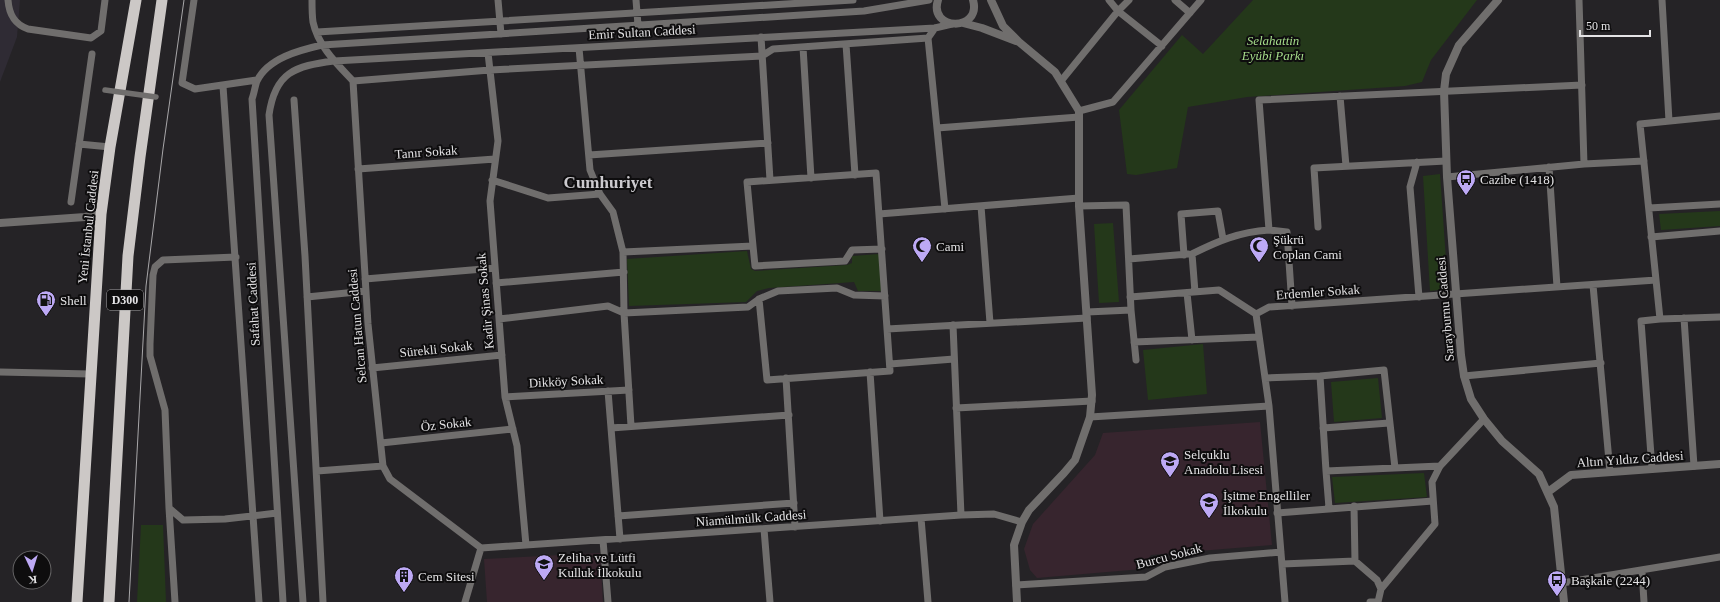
<svg xmlns="http://www.w3.org/2000/svg" width="1720" height="602" viewBox="0 0 1720 602" font-family="Georgia,serif">
<style>
.built{fill:#2f2b34}
.education{fill:#37252e}
.green{fill:#24381a}
.lines{fill:none;stroke-linecap:round;stroke-linejoin:round}
.minor{stroke:#706e6d;stroke-width:7}
.tertiary{stroke:#706e6d;stroke-width:8}
.trunk{stroke:#ccc8c6;stroke-width:11}
.tram{stroke:#a8a7a9;stroke-width:1}
.pedestrian-bridge{stroke:#706e6d;stroke-width:5.5}
.labels{text-anchor:middle;dominant-baseline:central;stroke-width:4;stroke-linejoin:round;paint-order:stroke}
.shield{fill:#0e0d0e;stroke:#a4a3a4;stroke-width:1}
.shield-label{font-size:12px;font-weight:bold;fill:#e4e3e5}
.street-label{font-size:13px;fill:#e4e3e5;stroke:#0e0d0e}
.park-label{font-size:13px;font-style:italic;fill:#a5dc8a;stroke:#0e0d0e}
.poi-label{font-size:13px;fill:#e4e3e5;stroke:#0e0d0e;text-anchor:start}
.district-label{font-size:17px;font-weight:bold;fill:#cccace;stroke:#0e0d0e}
</style>
<rect width="100%" height="100%" fill="#252326"/>
<path class="built" d="M 0,0 L 20,0 L 17,37 L 0,82 Z"/>
<path class="education" d="M 1260,422 L 1272,545 L 1151,555 L 1142,569 L 1037,578 L 1030,570 L 1024,549 L 1033,524 L 1095,455 L 1103,433 Z
M 600,553 L 603,602 L 487,602 L 484,559 Z"/>
<path class="green" d="M 1253,0 L 1477,0 L 1431,60 L 1422,82 L 1405,86 L 1247,97 L 1188,107 L 1177,168 L 1136,175 L 1127,174 L 1119,110 L 1182,35 L 1203,54 Z
M 1440,174 L 1448,289 L 1430,291 L 1423,176 Z
M 1720,211 L 1720,226 L 1661,230 L 1659,214 Z
M 1113,223 L 1119,302 L 1099,303 L 1094,224 Z
M 747,251 L 751,269 L 755,271 L 847,265 L 852,263 L 852,256 L 879,254 L 882,291 L 858,291 L 854,282 L 769,288 L 757,291 L 746,302 L 629,306 L 627,259 Z
M 1203,344 L 1207,394 L 1148,400 L 1143,350 Z
M 1378,378 L 1382,418 L 1334,422 L 1331,382 Z
M 1424,473 L 1427,497 L 1335,503 L 1332,477 Z
M 141,525 L 163,525 L 166,602 L 137,602 Z"/>
<g class="lines">
<path class="minor" d="M 8,0 C 9,14 14,24 28,29 L 91,38 L 101,31 L 105,0
M 194,0 L 182,83 L 195,89 L 257,80
M 312,0 C 312,7 312,15 313,22 C 318,46 337,64 353,81 L 368,324 L 383,466 L 390,479 L 481,548
M 498,0 L 501,34
M 636,0 L 638,25
M 1129,0 L 1118,11 L 1162,46
M 1175,0 L 1190,13
M 1662,0 L 1669,121
M 935,28 L 928,38 L 945,209
M 317,32 L 853,0
M 761,37 L 770,180
M 846,44 L 855,175
M 803,47 L 811,178
M 579,48 L 590,170 L 600,194 L 613,212 L 623,252 L 753,246 L 755,266 L 845,261 L 852,250 L 882,249
M 488,53 L 498,141 L 490,201 L 505,397 L 517,446 L 526,545
M 353,81 L 490,70 L 762,56 L 773,49 L 928,38
M 1061,81 L 1118,11 L 1109,0
M 223,86 L 259,602
M 1340,96 L 1346,166
M 294,100 L 305,256 L 323,602
M 1079,111 L 1113,102 L 1201,0
M 1720,116 L 1640,124 L 1660,319 L 1720,317
M 937,128 L 1079,117
M 79,144 L 110,147
M 589,155 L 768,143
M 1417,162 L 1410,187 L 1419,297
M 1584,164 L 1644,161
M 1549,167 L 1557,287
M 358,169 L 495,159
M 1447,177 L 1584,164 L 1579,0
M 492,180 L 548,198 L 600,194
M 71,202 L 92,54
M 981,206 L 990,323
M 1079,206 L 1126,205 L 1131,310 L 1136,360
M 1649,208 L 1720,204
M 879,214 L 1079,198
M 1318,227 L 1314,168 L 1446,161
M 1651,237 L 1720,231
M 753,246 L 747,182 L 876,173 L 890,371 L 767,380 L 759,299
M 623,252 L 624,313 L 748,307 L 759,299 L 778,291 L 837,288 L 854,295 L 885,296
M 1184,255 L 1181,214 L 1218,211 L 1223,239
M 236,257 L 163,260 L 155,267 L 153,275 L 150,344 L 150,356 L 165,410 L 169,508 L 183,520 L 225,519 L 277,513
M 1129,259 L 1188,254
M 365,279 L 495,268
M 496,283 L 624,272
M 1593,285 L 1610,472
M 1195,292 L 1192,254 C 1218,241 1239,232 1269,230
M 1187,293 L 1192,340
M 307,297 L 366,291
M 1130,297 L 1219,290 L 1256,314
M 1292,306 L 1287,232 L 1269,230 L 1259,100 L 1582,85
M 1087,312 L 1131,310
M 1684,318 L 1694,466
M 499,319 L 608,306 L 624,313 L 631,426
M 953,325 L 961,515
M 887,329 L 1087,318
M 1134,342 L 1259,337
M 890,364 L 954,359
M 372,368 L 502,355
M 0,372 L 90,374
M 870,372 L 880,521
M 1320,376 L 1326,471
M 1464,376 L 1601,363
M 786,378 L 795,527
M 1265,378 L 1320,376 L 1384,370 L 1395,468
M 608,391 L 620,539
M 505,397 L 629,390
M 1269,406 L 1285,602
M 956,408 L 1092,401
M 1090,417 L 1269,406 L 1256,314 L 1269,307 L 1656,280
M 611,428 L 789,415
M 1323,428 L 1389,423
M 381,443 L 513,429
M 1652,469 L 1641,321 L 1660,319
M 317,471 L 383,466
M 1354,506 L 1355,561
M 169,508 L 175,602
M 1329,508 L 1326,471 L 1440,466
M 1277,513 L 1433,501
M 618,516 L 794,503
M 921,518 L 928,602
M 764,529 L 770,602
M 603,540 L 608,602
M 481,548 L 961,515 L 994,514 L 1022,522
M 1282,564 L 1355,561 L 1377,580 L 1381,589
M 1642,570 L 1644,602
M 1562,583 L 1720,557
M 1016,585 L 1146,577 L 1165,567 L 1210,558 L 1281,552
M 283,602 L 252,99 C 254,94 255,86 257,81 C 268,58 300,50 322,45 L 864,11 L 929,0
M 303,602 L 269,115 C 275,72 295,66 334,61 L 935,28 L 952,24
M 465,602 L 481,548
M 1370,602 L 1378,602
M 1378,602 L 1381,589 L 1435,524 L 1432,482 L 1440,466 L 1484,419"/>
<path class="tertiary" d="M 938,0 C 928,31 982,32 973,0
M 991,0 L 1003,26 L 1019,42 L 1055,72 L 1079,111 L 1079,206 L 1092,395 L 1090,417 L 1075,460 L 1064,473 L 1029,510 L 1022,522 L 1014,545 L 1017,602
M 1498,0 L 1459,45 L 1446,74 L 1444,91 L 1447,177 L 1461,355 L 1464,376 L 1471,399 L 1484,419 L 1502,441 L 1539,474 L 1554,507 L 1564,602
M 963,23 L 982,28 L 1016,41
M 0,223 L 85,217 L 101,214
M 1548,492 L 1571,475 L 1720,464"/>
<path class="trunk" d="M 77,602 L 101,214 L 110,147 L 136,0
M 109,602 L 128,256 L 140,157 L 162,0"/>
<path class="tram" d="M 129,602 L 146,286 L 163,149 L 184,0"/>
<path class="pedestrian-bridge" d="M 105,90 L 156,97"/>
</g>
<defs>
<symbol id="bus-pin" viewBox="-11 -11 22 30"><path d="M0 17L-7.5 6A9.5 9.5 0 1 1 7.5 6Z" fill="#bda9f5" stroke="#0e0d0e"/><path d="M-5-6H5V4H4V6H2V4H-2V6H-4V4H-5ZM-3.5-4V0h7V-4ZM-3.5 1.2v1.5H-2V1.2ZM2 1.2v1.5H3.5V1.2Z" fill="#111"/></symbol>
<symbol id="mosque-pin" viewBox="-11 -11 22 30"><path d="M0 17L-7.5 6A9.5 9.5 0 1 1 7.5 6Z" fill="#bda9f5" stroke="#0e0d0e"/><path d="M3.5-4.9A6 6 0 1 0 3.5 4.9A5 5 0 1 1 3.5-4.9Z" fill="#111"/></symbol>
<symbol id="fuel-pin" viewBox="-11 -11 22 30"><path d="M0 17L-7.5 6A9.5 9.5 0 1 1 7.5 6Z" fill="#bda9f5" stroke="#0e0d0e"/><path d="M-5.5-6h7V0h2V4h1.3V-2.5L3-4.5l.8-.8L6-3V5H2.5V1h-1V6h-7ZM-4.2-4.7v3.2H.2V-4.7Z" fill="#111"/></symbol>
<symbol id="school-pin" viewBox="-11 -11 22 30"><path d="M0 17L-7.5 6A9.5 9.5 0 1 1 7.5 6Z" fill="#bda9f5" stroke="#0e0d0e"/><path d="M0-5L7-2L0 1L-7-2ZM-4 1L0 2.5L4 1V4Q0 6-4 4Z" fill="#111"/></symbol>
<symbol id="building-pin" viewBox="-11 -11 22 30"><path d="M0 17L-7.5 6A9.5 9.5 0 1 1 7.5 6Z" fill="#bda9f5" stroke="#0e0d0e"/><path d="M-4-6H4V6H1V3H-1V6H-4ZM-2.5-4.3h1.7v1.8h-1.7ZM.8-4.3h1.7v1.8H.8ZM-2.5-1h1.7V.8h-1.7ZM.8-1h1.7V.8H.8Z" fill="#111"/></symbol>
</defs>
<g fill-rule="evenodd">
<use href="#bus-pin" x="1455" y="168" width="22" height="30"/>
<use href="#mosque-pin" x="911" y="235" width="22" height="30"/>
<use href="#mosque-pin" x="1248" y="235" width="22" height="30"/>
<use href="#fuel-pin" x="35" y="289" width="22" height="30"/>
<use href="#school-pin" x="1159" y="450" width="22" height="30"/>
<use href="#school-pin" x="1198" y="491" width="22" height="30"/>
<use href="#school-pin" x="533" y="553" width="22" height="30"/>
<use href="#building-pin" x="393" y="565" width="22" height="30"/>
<use href="#bus-pin" x="1546" y="569" width="22" height="30"/>
</g>
<g class="labels">
<rect class="shield" x="107" y="290" width="36" height="20" rx="3"/>
<g class="shield-label">
<text x="125" y="300">D300</text>
</g>
<g class="street-label">
<text transform="translate(642 32) rotate(-3)">Emir Sultan Caddesi</text>
<text transform="translate(426 152) rotate(-4)">Tanır Sokak</text>
<text transform="translate(88 227) rotate(-84)">Yeni İstanbul Caddesi</text>
<text transform="translate(1318 292) rotate(-4)">Erdemler Sokak</text>
<text transform="translate(485 301) rotate(-95)">Kadir Şinas Sokak</text>
<text transform="translate(253 304) rotate(-93)">Safahat Caddesi</text>
<text transform="translate(1445 309) rotate(-95)">Sarayburnu Caddesi</text>
<text transform="translate(357 326) rotate(-95)">Selcan Hatun Caddesi</text>
<text transform="translate(436 349) rotate(-6)">Sürekli Sokak</text>
<text transform="translate(566 381) rotate(-3)">Dikköy Sokak</text>
<text transform="translate(446 424) rotate(-6)">Öz Sokak</text>
<text transform="translate(1630 459) rotate(-4)">Altın Yıldız Caddesi</text>
<text transform="translate(751 518) rotate(-4)">Niamülmülk Caddesi</text>
<text transform="translate(1169 556) rotate(-15)">Burcu Sokak</text>
</g>
<g class="park-label">
<text x="1273" y="40">Selahattin<tspan x="1273" dy="15">Eyübi Parkı</tspan></text>
</g>
<g class="poi-label">
<text x="1480" y="179">Cazibe (1418)</text>
<text x="1273" y="239">Şükrü<tspan x="1273" dy="15">Coplan Cami</tspan></text>
<text x="936" y="246">Cami</text>
<text x="60" y="300">Shell</text>
<text x="1184" y="454">Selçuklu<tspan x="1184" dy="15">Anadolu Lisesi</tspan></text>
<text x="1223" y="495">İşitme Engelliler<tspan x="1223" dy="15">İlkokulu</tspan></text>
<text x="558" y="557">Zeliha ve Lütfi<tspan x="558" dy="15">Kulluk İlkokulu</tspan></text>
<text x="418" y="576">Cem Sitesi</text>
<text x="1571" y="580">Başkale (2244)</text>
</g>
<g class="district-label">
<text x="608" y="182">Cumhuriyet</text>
</g>
</g>
<g transform="translate(32 570) rotate(176)"><circle r="19" fill="#0e0d0e" stroke="#646364"/>
<path d="M0-3L7 15L0 10L-7 15Z" fill="#bda9f5"/>
<text y="-6" font-size="11" font-weight="bold" text-anchor="middle" fill="#e4e3e5">K</text>
</g>
<path d="M1580 30v6h70v-6" fill="none" stroke="#e4e3e5" stroke-width="2"/>
<text x="1586" y="30" font-size="12" fill="#e4e3e5" stroke="#0e0d0e" stroke-width="3" paint-order="stroke">50 m</text>
</svg>
